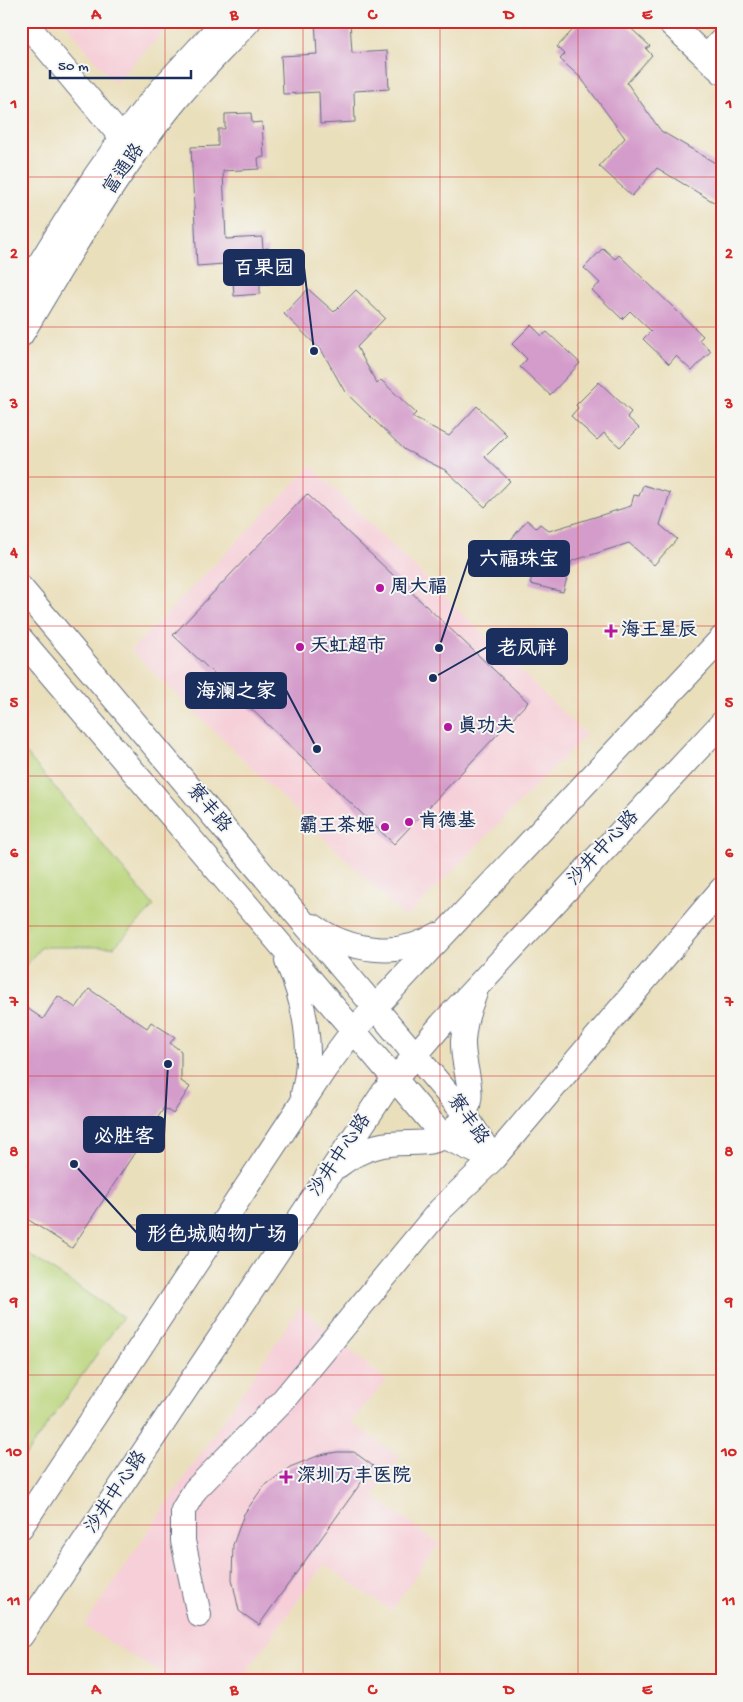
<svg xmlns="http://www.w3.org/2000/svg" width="743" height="1702" viewBox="0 0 743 1702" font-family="'Gochi Hand','LXGW WenKai TC',sans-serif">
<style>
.built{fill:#f6cfd8}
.green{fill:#b9d479;stroke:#6a826c}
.building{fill:#d49ccb}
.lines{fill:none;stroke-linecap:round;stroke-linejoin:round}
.minor-casing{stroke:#636d7f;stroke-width:26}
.minor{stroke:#fff;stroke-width:24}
.grid{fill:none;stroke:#d62828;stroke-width:1;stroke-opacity:0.55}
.poi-dot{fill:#b5179e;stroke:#f6f6f2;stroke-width:2}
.labels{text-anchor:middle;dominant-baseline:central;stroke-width:4;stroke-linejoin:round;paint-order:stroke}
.street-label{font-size:19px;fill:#1b2f5e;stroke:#f6f6f2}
.poi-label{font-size:19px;font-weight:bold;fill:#1b2f5e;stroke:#f6f6f2;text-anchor:start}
.leader{fill:none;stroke:#1b2f5e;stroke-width:2}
.callout-dot{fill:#1b2f5e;stroke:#f6f6f2;stroke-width:2}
.callout{fill:#1b2f5e;stroke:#1b2f5e;stroke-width:2}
.callout-label{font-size:20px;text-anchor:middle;font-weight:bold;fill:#fff}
.neatline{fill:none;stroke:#d62828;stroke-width:2}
.grid-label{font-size:16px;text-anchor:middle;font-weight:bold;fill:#d62828}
</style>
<rect width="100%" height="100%" fill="#f6f6f2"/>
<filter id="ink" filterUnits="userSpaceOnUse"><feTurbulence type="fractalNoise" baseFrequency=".02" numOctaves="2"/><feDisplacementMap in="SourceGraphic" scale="10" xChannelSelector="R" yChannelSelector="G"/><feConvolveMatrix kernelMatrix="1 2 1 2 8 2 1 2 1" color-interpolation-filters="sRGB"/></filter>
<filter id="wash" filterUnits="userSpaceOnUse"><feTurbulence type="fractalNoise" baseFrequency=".0096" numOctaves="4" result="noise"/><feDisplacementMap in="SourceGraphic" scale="20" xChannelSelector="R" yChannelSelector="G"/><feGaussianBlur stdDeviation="1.12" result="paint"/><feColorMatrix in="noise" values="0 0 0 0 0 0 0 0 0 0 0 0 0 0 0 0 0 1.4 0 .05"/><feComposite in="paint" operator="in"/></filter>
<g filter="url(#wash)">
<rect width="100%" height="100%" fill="#eadfbb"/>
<path class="built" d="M 63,21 L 174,21 L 114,83 Z
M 311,466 L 586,735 L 406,918 L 131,650 Z
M 300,1307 L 386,1381 L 351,1422 L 400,1457 L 373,1496 L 439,1544 L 391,1611 L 324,1564 L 240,1681 L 173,1681 L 84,1626 Z"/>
<path class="green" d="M 21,747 L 154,906 L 114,947 L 41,947 L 21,971 Z
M 21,1249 L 123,1317 L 21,1462 Z"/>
<g id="blocks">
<path class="building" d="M 315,21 L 350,21 L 352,53 L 387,51 L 389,89 L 354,91 L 355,122 L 320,124 L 319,92 L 283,94 L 281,56 L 317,54 Z
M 581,21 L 623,21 L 650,46 L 646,49 L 652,55 L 627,83 L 661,131 L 722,167 L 722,207 L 657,168 L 632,196 L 599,166 L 625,138 L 581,78 L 560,59 L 565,54 L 557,47 Z
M 251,113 L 252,123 L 262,122 L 264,157 L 258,158 L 259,169 L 223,171 L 226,239 L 262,237 L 263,249 L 268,248 L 270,284 L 260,284 L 260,294 L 234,296 L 233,280 L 225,280 L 224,264 L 197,266 L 191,147 L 218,146 L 218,129 L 225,129 L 225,114 Z
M 603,248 L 615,259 L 619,255 L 703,336 L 699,340 L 711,351 L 692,371 L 676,356 L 669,364 L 643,339 L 651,331 L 630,311 L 622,319 L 592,290 L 600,283 L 584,268 Z
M 308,289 L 334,312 L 356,290 L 385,318 L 357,347 L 377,384 L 381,380 L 416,413 L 412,417 L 449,436 L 477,406 L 507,435 L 485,457 L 510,481 L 485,507 L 447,471 L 405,450 L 345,392 L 322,351 L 284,314 Z
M 531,325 L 542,336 L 547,332 L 580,363 L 550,395 L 520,367 L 527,359 L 512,344 Z
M 599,382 L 631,412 L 627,417 L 639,428 L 620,447 L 604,433 L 597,440 L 571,416 L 578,408 L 576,405 Z
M 643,485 L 670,493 L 660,525 L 677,539 L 654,565 L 629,543 L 572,561 L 563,592 L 530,584 L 535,563 L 509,542 L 527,520 L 536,528 L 540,524 L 549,531 L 631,506 L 634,495 L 639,496 Z
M 307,494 L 528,702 L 394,844 L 173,635 Z
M 89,989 L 147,1028 L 151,1022 L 175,1037 L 170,1043 L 181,1051 L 181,1081 L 190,1087 L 173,1114 L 164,1108 L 72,1248 L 21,1215 L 21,1004 L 43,1019 L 58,996 L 76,1008 Z
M 337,1452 L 354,1452 L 373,1466 L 259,1625 L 239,1611 L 232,1579 L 233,1545 L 244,1514 L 263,1487 L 290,1467 L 320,1455 Z"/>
</g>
</g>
<g filter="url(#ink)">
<use href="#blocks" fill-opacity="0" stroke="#636d7f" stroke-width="1"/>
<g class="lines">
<defs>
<path id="minor" d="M 24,21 L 122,138
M 668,21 L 722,72
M 706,57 L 722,40
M 21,295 C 59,231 97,169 143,111 C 168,80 197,51 224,21
M 21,335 C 69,254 117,172 176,100 C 199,72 225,47 249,21
M 21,588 L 465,1114 L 493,1159
M 21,639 L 444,1137 L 493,1159
M 313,926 C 348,951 399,959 437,935
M 287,961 C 304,1000 315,1051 303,1094
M 338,1166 C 353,1154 371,1146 390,1144 C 414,1141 436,1148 455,1128 C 483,1096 462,1076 463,1041 C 464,1025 469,1007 475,993
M 21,1527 L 324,1070 L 353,1031 L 722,638
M 199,1615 L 183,1541 L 183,1510 L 195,1490 L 284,1399 L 440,1210 L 493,1159 L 722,889
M 21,1636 L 384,1092 L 442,1024 L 722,723"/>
</defs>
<use href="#minor" class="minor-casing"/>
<use href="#minor" class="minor"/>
</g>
</g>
<path class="grid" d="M 165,21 L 165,1681M 303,21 L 303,1681M 440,21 L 440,1681M 578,21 L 578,1681M 21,177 L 722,177M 21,327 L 722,327M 21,477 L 722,477M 21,626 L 722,626M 21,776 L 722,776M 21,926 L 722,926M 21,1076 L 722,1076M 21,1225 L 722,1225M 21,1375 L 722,1375M 21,1525 L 722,1525"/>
<g class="poi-dot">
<circle cx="380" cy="588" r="5"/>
<path d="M608.5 623.5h5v5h5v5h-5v5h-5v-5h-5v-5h5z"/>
<circle cx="300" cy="647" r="5"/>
<circle cx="448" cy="727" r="5"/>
<circle cx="409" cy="822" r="5"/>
<circle cx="385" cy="827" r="5"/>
<path d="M283.5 1469.5h5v5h5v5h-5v5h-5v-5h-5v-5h5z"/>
</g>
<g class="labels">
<g class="street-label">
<text transform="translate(125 170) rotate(-56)">富通路</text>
<text transform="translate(208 809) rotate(50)">寮丰路</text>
<text transform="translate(604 849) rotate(-47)">沙井中心路</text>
<text transform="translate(467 1120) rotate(55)">寮丰路</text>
<text transform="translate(341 1156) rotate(-56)">沙井中心路</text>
<text transform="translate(117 1493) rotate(-56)">沙井中心路</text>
</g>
<g class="poi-label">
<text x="390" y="588">周大福</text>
<text x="621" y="631">海王星辰</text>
<text x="310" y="647">天虹超市</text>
<text x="458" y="727">真功夫</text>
<text x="419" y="822">肯德基</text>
<text x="375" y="827" text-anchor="end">霸王茶姬</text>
<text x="297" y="1477">深圳万丰医院</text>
</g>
</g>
<path class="leader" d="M314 351L304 267M439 648L469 558M433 678L487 647M317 749L286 690M168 1064L164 1135M74 1164L137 1233"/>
<g class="callout-dot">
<circle cx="314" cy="351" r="5"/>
<circle cx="439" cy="648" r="5"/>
<circle cx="433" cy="678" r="5"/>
<circle cx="317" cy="749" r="5"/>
<circle cx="168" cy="1064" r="5"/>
<circle cx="74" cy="1164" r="5"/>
</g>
<g class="callout">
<rect x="224" y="250" width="80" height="35" rx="5"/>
<rect x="469" y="541" width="100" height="35" rx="5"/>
<rect x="487" y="629" width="80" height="35" rx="5"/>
<rect x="186" y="673" width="100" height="35" rx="5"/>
<rect x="84" y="1117" width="80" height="35" rx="5"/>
<rect x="137" y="1215" width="160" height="35" rx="5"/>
</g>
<g class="callout-label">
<text x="264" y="274">百果园</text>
<text x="519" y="565">六福珠宝</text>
<text x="527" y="654">老凤祥</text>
<text x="236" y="697">海澜之家</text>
<text x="124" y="1142">必胜客</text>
<text x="217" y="1240">形色城购物广场</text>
</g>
<rect width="743" height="1702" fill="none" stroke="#f6f6f2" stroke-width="55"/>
<path d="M50 70v8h141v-8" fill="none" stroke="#1b2f5e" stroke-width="2.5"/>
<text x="58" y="70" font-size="15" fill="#1b2f5e" stroke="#f6f6f2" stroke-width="4" paint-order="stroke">50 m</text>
<rect x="28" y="28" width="688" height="1646" class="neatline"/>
<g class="grid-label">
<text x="96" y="19">A</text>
<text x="234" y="19">B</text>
<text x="372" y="19">C</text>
<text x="509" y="19">D</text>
<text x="647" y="19">E</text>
<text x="14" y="108">1</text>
<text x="729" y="108">1</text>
<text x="14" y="258">2</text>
<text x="729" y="258">2</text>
<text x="14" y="408">3</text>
<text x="729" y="408">3</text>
<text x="14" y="557">4</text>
<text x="729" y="557">4</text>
<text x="14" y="707">5</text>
<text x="729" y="707">5</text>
<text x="14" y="857">6</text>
<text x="729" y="857">6</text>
<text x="14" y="1006">7</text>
<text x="729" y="1006">7</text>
<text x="14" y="1156">8</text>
<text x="729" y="1156">8</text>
<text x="14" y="1306">9</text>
<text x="729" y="1306">9</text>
<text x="14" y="1456">10</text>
<text x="729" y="1456">10</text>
<text x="14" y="1605">11</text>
<text x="729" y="1605">11</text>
<text x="96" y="1694">A</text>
<text x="234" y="1694">B</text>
<text x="372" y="1694">C</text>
<text x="509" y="1694">D</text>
<text x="647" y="1694">E</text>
</g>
</svg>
